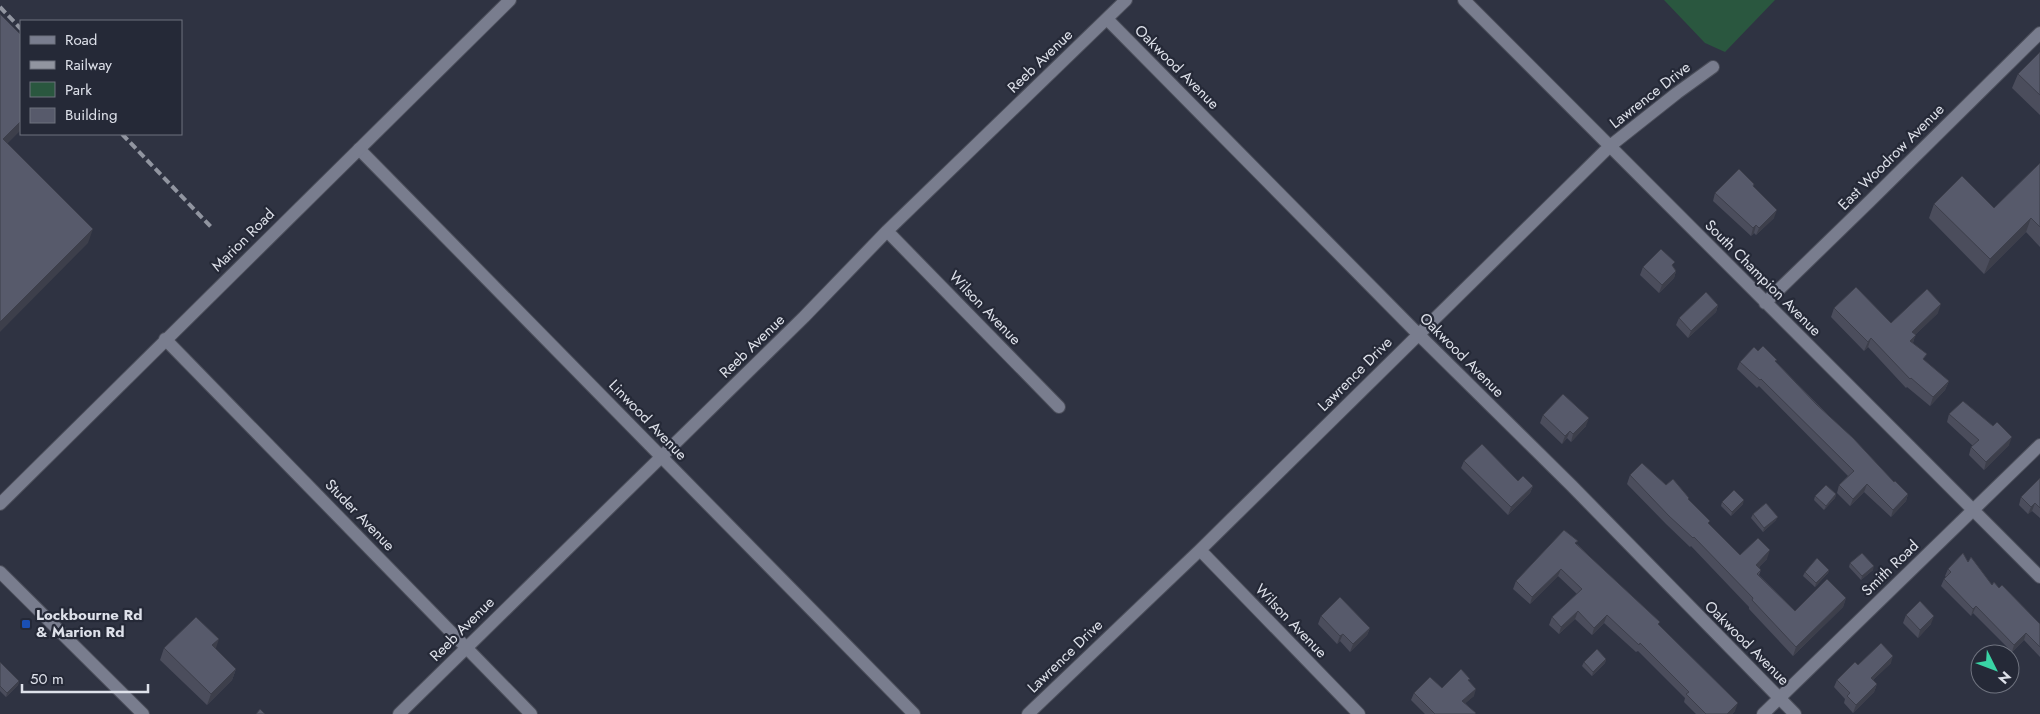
<svg xmlns="http://www.w3.org/2000/svg" width="2040" height="714" viewBox="0 0 2040 714" font-family="Jost,sans-serif">
<style>
.green{fill:#2a573f}
.lines{fill:none;stroke-linecap:round;stroke-linejoin:round}
.minor-casing{stroke:#4b4e5a;stroke-width:14}
.tertiary-casing{stroke:#4b4e5a;stroke-width:14}
.secondary-casing{stroke:#4b4e5a;stroke-width:14}
.minor{stroke:#797d8e;stroke-width:12}
.tertiary{stroke:#797d8e;stroke-width:12}
.secondary{stroke:#797d8e;stroke-width:12}
.rail{stroke:#9195a0;stroke-width:4;stroke-dasharray:8 4;stroke-linecap:butt}
.wall{fill:#4b4d5c}
.shaded-wall{fill:#3d3f4b}
.building{fill:#575a6b;stroke:#3d3f4b}
.transit-dot{fill:#1a4fb4;stroke:#252937;stroke-width:2}
.labels{text-anchor:middle;dominant-baseline:central;stroke-width:4.5;stroke-linejoin:round;paint-order:stroke}
.street-label{font-size:15px;fill:#dee1ea;stroke:#252937}
.poi-label{font-size:15px;font-weight:bold;fill:#dee1ea;stroke:#252937;text-anchor:start}
</style>
<rect width="100%" height="100%" fill="#2f3342"/>
<path class="green" d="M 1664,0 L 1775,0 L 1725,52 L 1705,43 Z"/>
<g class="lines">
<defs>
<path id="minor" d="M 1464,0 L 2040,577
M 1107,19 L 1419,335 L 1572,486 L 1795,714
M 359,149 L 914,714
M 887,231 L 1059,407
M 1765,303 L 1870,201 L 2040,33
M 165,339 L 531,714
M 1200,550 L 1359,714
M 399,714 L 804,317 L 887,231 L 1126,0
M 1028,714 L 1200,550 L 1610,146 L 1677,93 L 1713,67
M 1763,714 L 2040,445"/>
<path id="tertiary" d="M 0,504 L 510,0"/>
<path id="secondary" d="M 0,572 L 143,714"/>
</defs>
<use href="#minor" class="minor-casing"/>
<use href="#tertiary" class="tertiary-casing"/>
<use href="#secondary" class="secondary-casing"/>
<use href="#minor" class="minor"/>
<use href="#tertiary" class="tertiary"/>
<use href="#secondary" class="secondary"/>
<path class="rail" d="M 0,7 L 21,29
M 122,134 L 213,229"/>
</g>
<path class="wall" d="M 2040,52 L 2040,115 L 2012,88 L 2018,74 Z
M 2040,163 L 2040,247 L 2026,232 L 1984,274 L 1929,218 L 1934,204 L 1994,208 Z
M 1754,184 L 1753,187 L 1774,218 L 1756,235 L 1754,233 L 1751,236 L 1713,201 L 1715,193 Z
M 1643,267 L 1673,267 L 1676,271 L 1674,278 L 1659,293 L 1640,275 Z
M 1718,305 L 1716,312 L 1688,338 L 1676,325 L 1679,318 Z
M 1834,308 L 1891,323 L 1938,313 L 1915,335 L 1913,343 L 1925,361 L 1949,381 L 1945,390 L 1930,406 L 1907,387 L 1906,388 L 1868,347 L 1864,351 L 1831,317 Z
M 1758,351 L 1776,362 L 1894,482 L 1908,494 L 1906,501 L 1891,517 L 1864,492 L 1850,506 L 1837,493 L 1839,485 L 1848,476 L 1759,386 L 1757,388 L 1737,369 L 1740,362 Z
M 1949,414 L 2009,445 L 1984,470 L 1969,455 L 1971,447 L 1973,446 L 1947,422 Z
M 1543,415 L 1586,426 L 1571,442 L 1567,438 L 1562,444 L 1540,423 Z
M 1464,461 L 1533,486 L 1530,493 L 1508,515 L 1461,468 Z
M 1630,475 L 1666,485 L 1689,498 L 1689,500 L 1709,524 L 1740,555 L 1767,559 L 1759,567 L 1761,570 L 1759,575 L 1795,611 L 1846,598 L 1843,607 L 1793,656 L 1749,609 L 1749,607 L 1691,546 L 1690,547 L 1666,524 L 1627,484 Z
M 2040,478 L 2040,518 L 2032,511 L 2028,514 L 2019,505 L 2021,497 Z
M 1836,494 L 1835,498 L 1824,510 L 1814,500 L 1815,496 Z
M 1722,502 L 1743,504 L 1731,516 L 1721,506 Z
M 1753,514 L 1776,520 L 1763,532 L 1751,518 Z
M 1577,544 L 1659,625 L 1735,711 L 1732,714 L 1696,714 L 1684,702 L 1685,698 L 1638,651 L 1636,652 L 1604,623 L 1592,635 L 1575,619 L 1559,634 L 1549,625 L 1552,617 L 1577,594 L 1558,576 L 1530,604 L 1513,589 L 1516,581 Z
M 1968,562 L 1992,585 L 1999,588 L 2040,624 L 2040,657 L 2024,640 L 2012,652 L 1973,613 L 1971,616 L 1941,586 L 1944,579 L 1946,577 L 1945,576 L 1948,569 Z
M 1850,563 L 1873,570 L 1861,580 L 1849,567 Z
M 1829,570 L 1828,573 L 1815,587 L 1803,576 L 1805,572 Z
M 1906,615 L 1931,624 L 1918,638 L 1903,623 Z
M 1321,616 L 1370,628 L 1367,635 L 1350,652 L 1340,641 L 1337,644 L 1318,624 Z
M 164,648 L 215,648 L 236,669 L 232,680 L 207,705 L 160,660 Z
M 1606,659 L 1605,663 L 1592,676 L 1582,666 L 1584,662 Z
M 0,662 L 19,681 L 18,685 L 6,697 L 0,691 Z
M 1891,663 L 1873,680 L 1877,684 L 1874,692 L 1853,713 L 1844,703 L 1845,699 L 1834,687 L 1837,680 L 1858,665 Z
M 1469,681 L 1474,696 L 1465,703 L 1475,714 L 1425,714 L 1411,700 L 1414,693 L 1442,688 Z"/>
<path class="shaded-wall" d="M 21,121 L 21,130 L 0,151 L 3,139 Z
M 1777,210 L 1774,218 L 1756,235 L 1759,228 Z
M 2031,218 L 2026,232 L 1984,274 L 1990,259 Z
M 1756,225 L 1754,233 L 1751,236 L 1753,228 Z
M 93,229 L 88,243 L 0,332 L 0,322 Z
M 1676,271 L 1674,278 L 1659,293 L 1662,285 Z
M 1941,304 L 1938,313 L 1909,341 L 1912,332 Z
M 1718,305 L 1716,312 L 1688,338 L 1691,331 Z
M 1916,335 L 1912,344 L 1910,341 Z
M 1871,338 L 1868,347 L 1864,351 L 1868,342 Z
M 1949,381 L 1945,390 L 1930,406 L 1933,397 Z
M 1589,418 L 1586,426 L 1571,442 L 1573,434 Z
M 1570,431 L 1567,438 L 1562,444 L 1565,436 Z
M 2012,437 L 2009,445 L 1984,470 L 1986,462 Z
M 1867,484 L 1864,492 L 1850,506 L 1853,499 Z
M 1533,486 L 1530,493 L 1508,515 L 1511,507 Z
M 1836,494 L 1835,498 L 1824,510 L 1826,506 Z
M 1908,494 L 1906,501 L 1891,517 L 1893,510 Z
M 1744,500 L 1743,504 L 1731,516 L 1732,512 Z
M 2035,503 L 2032,511 L 2028,514 L 2031,507 Z
M 1778,517 L 1776,520 L 1763,532 L 1764,528 Z
M 1770,550 L 1767,559 L 1753,573 L 1756,565 Z
M 1874,566 L 1873,570 L 1861,580 L 1862,576 Z
M 1561,569 L 1558,576 L 1530,604 L 1532,597 Z
M 1829,570 L 1828,573 L 1815,587 L 1816,583 Z
M 1846,598 L 1843,607 L 1793,656 L 1796,647 Z
M 1976,606 L 1973,613 L 1971,616 L 1973,609 Z
M 1578,611 L 1575,619 L 1559,634 L 1561,627 Z
M 1607,615 L 1604,623 L 1592,635 L 1594,628 Z
M 1934,616 L 1931,624 L 1918,638 L 1920,630 Z
M 1370,628 L 1367,635 L 1350,652 L 1353,644 Z
M 2026,633 L 2024,640 L 2012,652 L 2014,645 Z
M 1343,634 L 1340,641 L 1337,644 L 1340,636 Z
M 219,639 L 215,651 L 212,645 Z
M 1893,656 L 1891,663 L 1868,685 L 1871,678 Z
M 1606,659 L 1605,663 L 1592,676 L 1593,672 Z
M 236,669 L 232,680 L 207,705 L 211,694 Z
M 19,681 L 18,685 L 6,697 L 7,693 Z
M 1877,684 L 1874,692 L 1853,713 L 1856,705 Z
M 1476,689 L 1474,696 L 1460,708 L 1462,701 Z
M 1738,703 L 1735,711 L 1732,714 L 1727,714 Z"/>
<path class="building" d="M 0,14 L 21,35 L 21,121 L 3,139 L 93,229 L 0,322 Z
M 2040,52 L 2040,95 L 2018,74 Z
M 2040,163 L 2040,227 L 2031,218 L 1990,259 L 1934,204 L 1962,176 L 1994,208 Z
M 1739,169 L 1754,184 L 1753,186 L 1777,210 L 1759,228 L 1756,225 L 1753,228 L 1715,193 Z
M 1661,249 L 1675,262 L 1672,265 L 1676,271 L 1662,285 L 1643,267 Z
M 1856,287 L 1891,323 L 1927,289 L 1941,304 L 1912,332 L 1916,335 L 1910,341 L 1927,354 L 1923,359 L 1949,381 L 1933,397 L 1911,378 L 1910,379 L 1871,338 L 1868,342 L 1834,308 Z
M 1706,292 L 1718,305 L 1691,331 L 1679,318 Z
M 1763,346 L 1777,360 L 1775,361 L 1817,405 L 1853,438 L 1894,482 L 1895,481 L 1908,494 L 1893,510 L 1867,484 L 1853,499 L 1839,485 L 1854,471 L 1761,379 L 1760,380 L 1740,362 L 1754,347 L 1758,351 Z
M 1563,394 L 1589,418 L 1573,434 L 1570,431 L 1565,436 L 1543,415 Z
M 1963,401 L 1993,426 L 1997,422 L 2012,437 L 1986,462 L 1971,447 L 1979,440 L 1949,414 Z
M 1482,444 L 1518,481 L 1523,476 L 1533,486 L 1511,507 L 1464,461 Z
M 1642,463 L 1666,485 L 1673,479 L 1689,498 L 1688,499 L 1710,521 L 1708,523 L 1740,555 L 1758,538 L 1770,550 L 1756,565 L 1761,570 L 1757,574 L 1795,611 L 1827,579 L 1846,598 L 1796,647 L 1752,600 L 1753,598 L 1694,537 L 1693,538 L 1669,516 L 1630,475 Z
M 2040,478 L 2040,508 L 2035,503 L 2031,507 L 2021,497 Z
M 1826,485 L 1836,494 L 1826,506 L 1815,496 Z
M 1734,490 L 1744,500 L 1732,512 L 1722,502 Z
M 1766,503 L 1778,517 L 1764,528 L 1753,514 Z
M 1564,530 L 1578,541 L 1575,543 L 1660,622 L 1658,624 L 1738,703 L 1727,714 L 1706,714 L 1686,694 L 1689,692 L 1640,643 L 1639,645 L 1607,615 L 1594,628 L 1578,611 L 1561,627 L 1552,617 L 1582,589 L 1561,569 L 1532,597 L 1516,581 Z
M 1862,553 L 1874,566 L 1862,576 L 1850,563 Z
M 1963,553 L 1968,562 L 1971,557 L 1992,585 L 1994,582 L 1999,588 L 2002,585 L 2040,624 L 2040,647 L 2026,633 L 2014,645 L 1976,606 L 1973,609 L 1944,579 L 1951,572 L 1948,569 Z
M 1817,558 L 1829,570 L 1816,583 L 1805,572 Z
M 1340,597 L 1370,628 L 1353,644 L 1343,634 L 1340,636 L 1321,616 Z
M 1920,601 L 1934,616 L 1920,630 L 1906,615 Z
M 196,617 L 219,639 L 212,645 L 236,669 L 211,694 L 164,648 Z
M 1881,643 L 1893,656 L 1871,678 L 1877,684 L 1856,705 L 1847,696 L 1850,693 L 1837,680 L 1855,662 L 1858,665 Z
M 1597,649 L 1606,659 L 1593,672 L 1584,662 Z
M 0,662 L 19,681 L 7,693 L 0,686 Z
M 1461,669 L 1470,679 L 1468,680 L 1476,689 L 1462,701 L 1476,713 L 1475,714 L 1435,714 L 1414,693 L 1430,677 L 1442,688 Z
M 260,709 L 265,714 L 256,714 Z"/>
<rect class="transit-dot" x="21" y="619" width="10" height="10" rx="2.5"/>
<g class="labels">
<g class="street-label">
<text transform="translate(1040 61) rotate(-44)">Reeb Avenue</text>
<text transform="translate(1177 67) rotate(45)">Oakwood Avenue</text>
<text transform="translate(1650 95) rotate(-38)">Lawrence Drive</text>
<text transform="translate(1891 157) rotate(-45)">East Woodrow Avenue</text>
<text transform="translate(243 240) rotate(-45)">Marion Road</text>
<text transform="translate(1763 278) rotate(45)">South Champion Avenue</text>
<text transform="translate(985 308) rotate(46)">Wilson Avenue</text>
<text transform="translate(752 346) rotate(-44)">Reeb Avenue</text>
<text transform="translate(1462 355) rotate(45)">Oakwood Avenue</text>
<text transform="translate(1355 374) rotate(-45)">Lawrence Drive</text>
<text transform="translate(648 420) rotate(46)">Linwood Avenue</text>
<text transform="translate(360 515) rotate(46)">Studer Avenue</text>
<text transform="translate(1890 568) rotate(-44)">Smith Road</text>
<text transform="translate(1291 621) rotate(46)">Wilson Avenue</text>
<text transform="translate(462 629) rotate(-45)">Reeb Avenue</text>
<text transform="translate(1747 643) rotate(45)">Oakwood Avenue</text>
<text transform="translate(1065 656) rotate(-44)">Lawrence Drive</text>
</g>
<g class="poi-label">
<text x="36" y="615">Lockbourne Rd<tspan x="36" dy="17">&amp; Marion Rd</tspan></text>
</g>
</g>
<rect x="20" y="20" width="162" height="115" fill="#252937" stroke="#6f737f"/>
<rect x="30" y="36" width="25" height="8" fill="#797d8e" stroke="#6f737f"/>
<text x="65" y="45" font-size="15" fill="#dee1ea">Road</text>
<rect x="30" y="61" width="25" height="8" fill="#9195a0" stroke="#6f737f"/>
<text x="65" y="70" font-size="15" fill="#dee1ea">Railway</text>
<rect x="30" y="82" width="25" height="15" fill="#2a573f" stroke="#6f737f"/>
<text x="65" y="95" font-size="15" fill="#dee1ea">Park</text>
<rect x="30" y="108" width="25" height="15" fill="#575a6b" stroke="#6f737f"/>
<text x="65" y="120" font-size="15" fill="#dee1ea">Building</text>
<g transform="translate(1995 669) rotate(132)"><circle r="24" fill="#252937" stroke="#6f737f"/>
<path d="M0-4L9 19L0 12L-9 19Z" fill="#39d4a5"/>
<text y="-8" font-size="14" font-weight="bold" text-anchor="middle" fill="#dee1ea">N</text>
</g>
<path d="M22 684v8h126v-8" fill="none" stroke="#dee1ea" stroke-width="2.5"/>
<text x="30" y="684" font-size="15" fill="#dee1ea" stroke="#252937" stroke-width="4" paint-order="stroke">50 m</text>
</svg>
